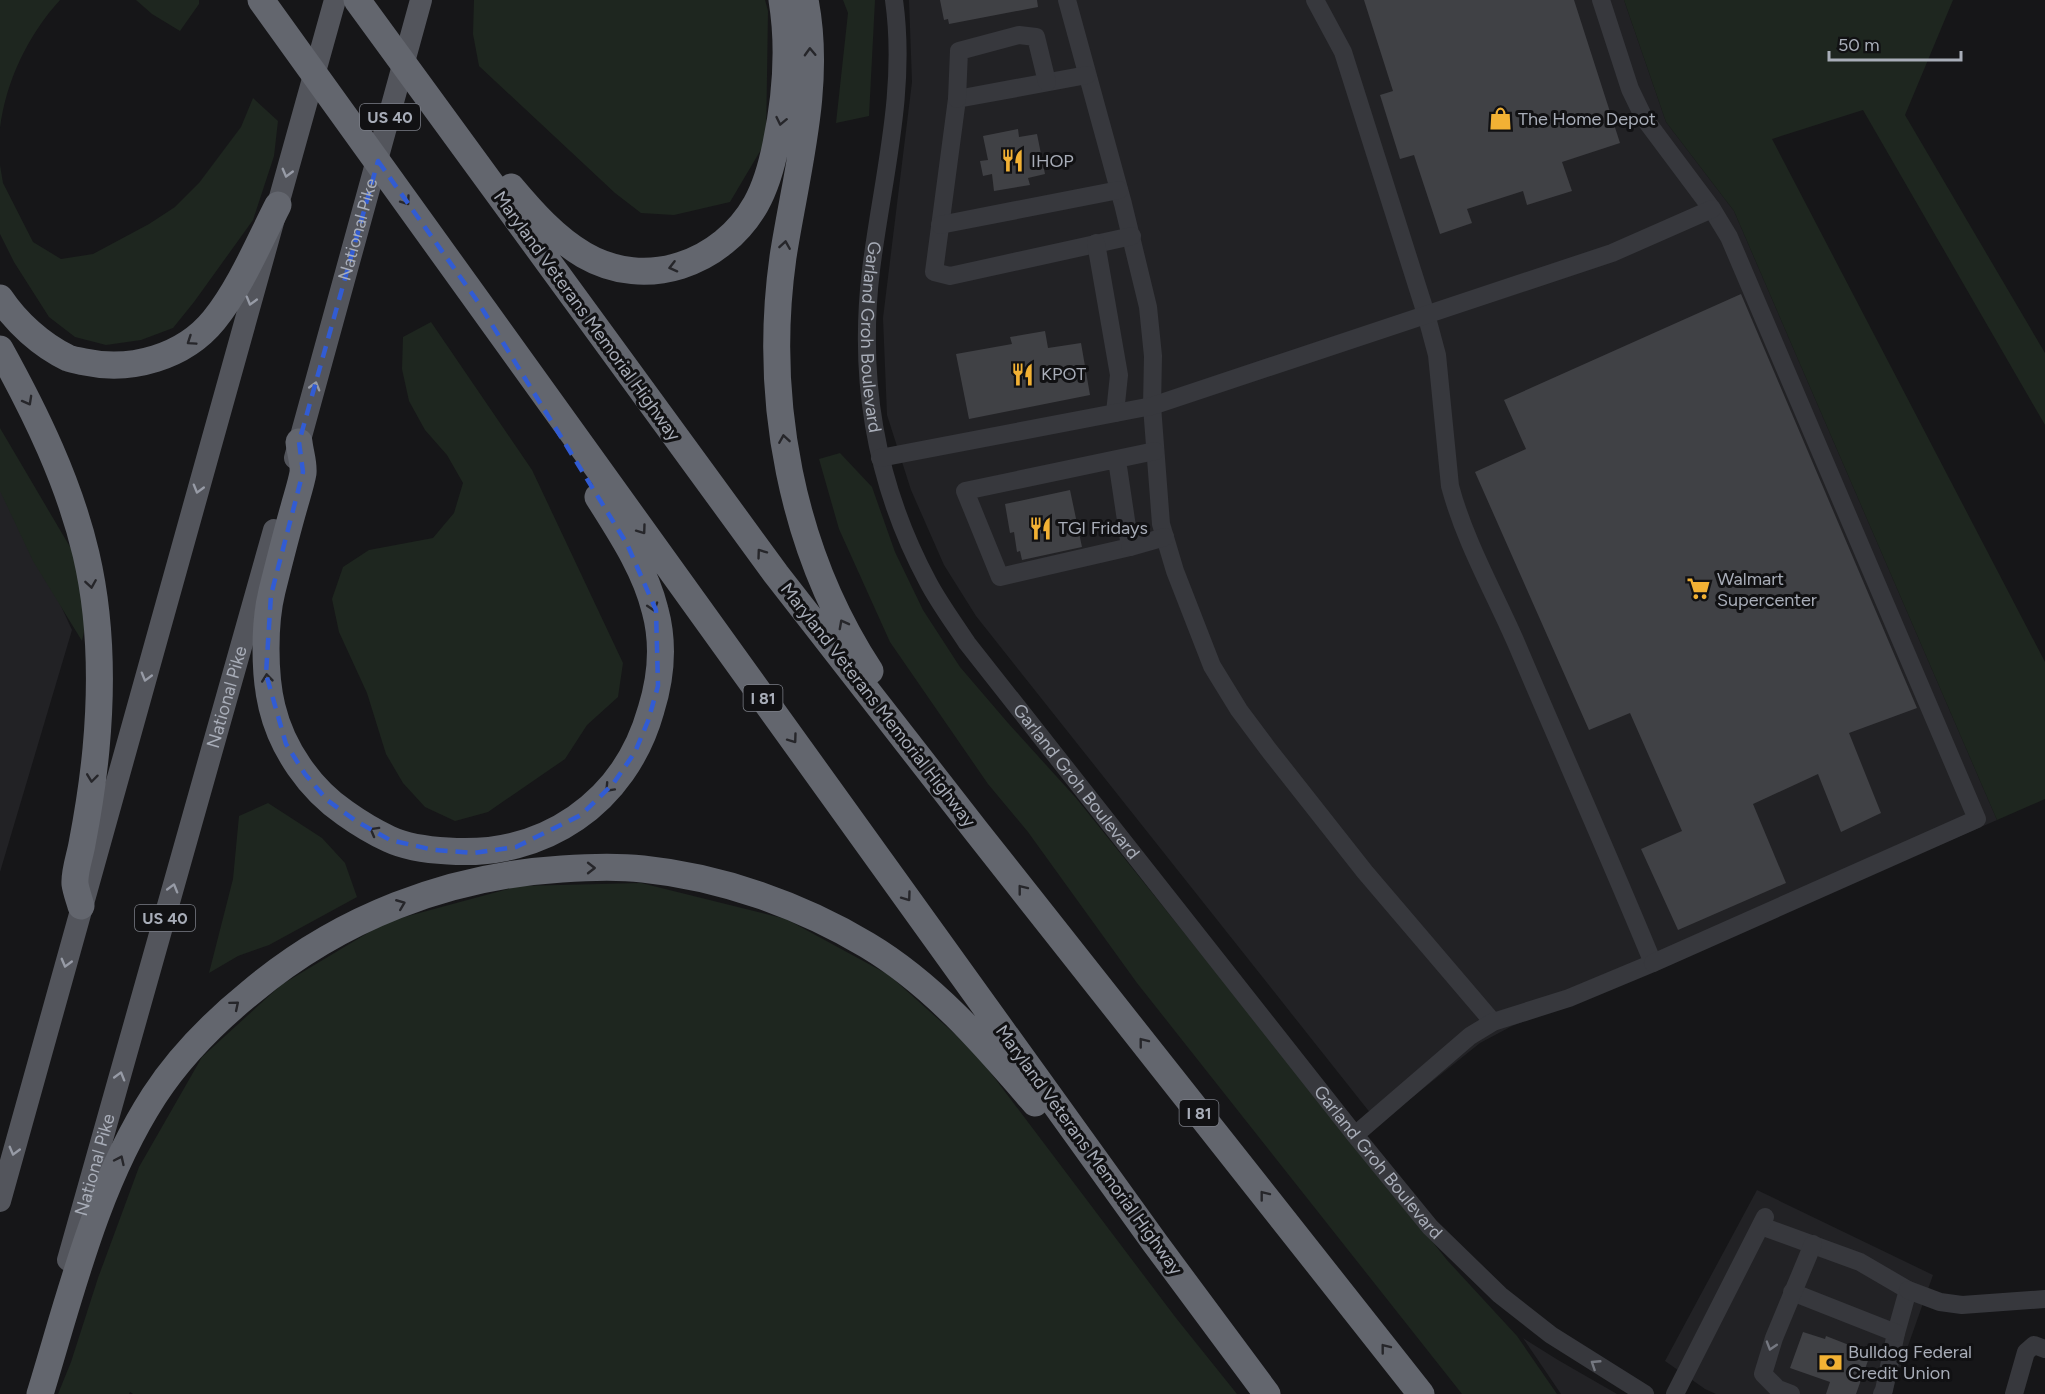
<svg xmlns="http://www.w3.org/2000/svg" width="2045" height="1394" viewBox="0 0 2045 1394" font-family="Figtree,sans-serif">
<style>
.built{fill:#222225}
.green{fill:#1e261f}
.building{fill:#404145}
.lines{fill:none;stroke-linecap:round;stroke-linejoin:round}
.minor{stroke:#37383d;stroke-width:18}
.major{stroke:#53555c;stroke-width:22}
.highway{stroke:#63666e;stroke-width:27}
.oneway{stroke:#26262a}
.oneway2{stroke:#979ba6}
.oneway3{stroke:#757881}
.marked{fill:none;stroke:#325cd3;stroke-width:4.5;stroke-dasharray:12 8;stroke-linejoin:round}
.labels{text-anchor:middle;dominant-baseline:central;stroke-width:6;stroke-linejoin:round;paint-order:stroke}
.shield{fill:#111113;stroke:#7b7e86;stroke-width:1.5}
.shield-label{font-size:16px;font-weight:bold;fill:#a8adb8}
.poi-label{font-size:18px;fill:#a8adb8;stroke:#111113;text-anchor:start}
.street-label{font-size:18px;fill:#a8adb8;stroke:#111113}
</style>
<rect width="100%" height="100%" fill="#161618"/>
<path class="built" d="M 909,0 L 1624,0 L 1666,122 L 1734,211 L 1997,820 L 1597,994 L 1512,1026 L 1480,1043 L 1379,1124 L 976,616 L 944,565 L 911,490 L 887,415 L 883,318 L 912,82 Z
M 0,472 L 72,630 L 0,872 Z
M 1757,1190 L 1933,1275 L 1891,1394 L 1716,1394 L 1705,1389 L 1665,1361 Z
M 1523,1338 L 1558,1360 L 1617,1394 L 1561,1394 Z"/>
<path class="green" d="M 0,0 L 60,0 C 28,35 6,81 0,128 Z
M 136,0 L 199,0 L 199,4 L 180,31 L 152,14 Z
M 474,0 L 765,0 L 768,11 L 766,141 L 730,202 L 674,215 L 641,213 L 615,193 L 479,66 L 473,34 Z
M 843,0 L 875,0 L 869,116 L 836,123 L 848,13 Z
M 1624,0 L 1953,0 L 1905,115 L 2045,353 L 2045,425 L 1863,110 L 1772,139 L 2045,662 L 2045,799 L 1997,820 L 1734,211 L 1666,122 Z
M 253,98 L 278,121 L 274,156 L 253,220 L 194,302 L 173,328 L 141,340 L 106,345 L 75,337 L 49,317 L 14,262 L 0,234 L 0,165 L 3,183 L 33,242 L 61,259 L 93,254 L 149,224 L 175,207 L 199,183 L 241,127 Z
M 431,322 L 532,470 L 623,663 L 618,697 L 587,725 L 565,759 L 488,812 L 455,821 L 425,807 L 403,783 L 386,754 L 367,693 L 339,632 L 332,599 L 343,567 L 369,550 L 433,538 L 454,513 L 463,483 L 447,455 L 425,430 L 409,401 L 402,369 L 403,337 Z
M 0,428 L 83,569 L 91,600 L 82,641 L 33,561 L 0,491 Z
M 840,453 L 872,487 L 895,552 L 923,610 L 960,667 L 1008,723 L 1076,798 L 1447,1260 L 1517,1336 L 1557,1394 L 1462,1394 L 1137,983 L 1028,832 L 988,784 L 890,642 L 839,529 L 819,459 Z
M 268,803 L 322,838 L 345,863 L 357,897 L 269,945 L 238,956 L 209,973 L 233,879 L 239,816 Z
M 641,883 L 786,919 L 889,975 L 975,1052 L 1176,1318 L 1237,1394 L 133,1394 L 130,1392 L 129,1394 L 58,1394 L 71,1362 L 98,1278 L 139,1167 L 202,1057 L 281,985 L 386,922 L 519,886 Z"/>
<path class="building" d="M 940,0 L 1037,0 L 1038,7 L 949,24 L 948,19 L 944,20 Z
M 1364,0 L 1574,0 L 1620,143 L 1562,162 L 1572,191 L 1527,205 L 1523,191 L 1467,209 L 1472,223 L 1440,234 L 1414,155 L 1400,159 L 1380,95 L 1393,91 Z
M 1018,129 L 1019,137 L 1037,134 L 1045,174 L 1028,178 L 1030,185 L 994,191 L 992,174 L 983,176 L 980,161 L 988,160 L 983,136 Z
M 1741,294 L 1917,708 L 1849,733 L 1881,813 L 1841,832 L 1818,774 L 1753,804 L 1786,883 L 1678,930 L 1641,849 L 1682,831 L 1630,713 L 1589,730 L 1475,472 L 1526,449 L 1504,400 Z
M 1045,331 L 1048,348 L 1081,343 L 1090,395 L 969,419 L 956,354 L 1012,344 L 1010,337 Z
M 1070,490 L 1082,547 L 1022,560 L 1020,551 L 1017,552 L 1014,532 L 1010,533 L 1005,504 Z
M 1803,1332 L 1825,1339 L 1826,1336 L 1849,1345 L 1848,1348 L 1870,1355 L 1856,1394 L 1826,1394 L 1830,1382 L 1790,1368 Z"/>
<g class="lines">
<g class="minor">
<path id="s1" d="M 894,0 C 907,92 882,180 871,270 C 858,379 876,485 928,582 C 939,603 954,623 967,643 L 1355,1135 L 1430,1227 L 1500,1295 L 1551,1335 L 1645,1394"/>
<path d="M 1067,0 L 1123,204 L 1148,307 L 1153,356 L 1152,406 L 1161,524 L 1175,571 L 1212,666 L 1239,710 L 1268,749 L 1365,872 L 1493,1022"/>
<path d="M 1315,0 L 1343,52 L 1426,314 L 1437,355 L 1450,486 C 1465,542 1494,592 1517,645 C 1562,751 1609,856 1653,963 L 1569,998 L 1493,1022 L 1470,1036 L 1355,1135"/>
<path d="M 1601,0 L 1630,89 L 1644,118 L 1712,209 L 1729,237 L 1977,819 L 1653,963"/>
<path d="M 1087,75 L 957,99 L 934,272 L 950,276 L 1132,236"/>
<path d="M 957,99 L 959,51 L 1019,35 L 1036,37 L 1047,82"/>
<path d="M 940,225 L 1119,190"/>
<path d="M 1096,243 L 1119,375 L 1115,413"/>
<path d="M 880,458 L 1152,406 L 1612,253 L 1712,209"/>
<path d="M 1117,460 L 1130,547 L 1000,577 L 965,491 L 1155,451"/>
<path d="M 1130,547 L 1165,537"/>
<path d="M 1761,1226 L 1860,1262 L 1908,1290 L 1896,1333 L 1884,1390 L 1882,1394"/>
<path d="M 1908,1290 L 1940,1302 L 1962,1305 L 2045,1299"/>
<path d="M 1792,1292 L 1896,1333"/>
<path d="M 1675,1394 L 1765,1217"/>
<path d="M 1791,1394 L 1778,1389 L 1763,1374 L 1774,1338 L 1813,1244"/>
<path d="M 2014,1394 L 2026,1352 L 2034,1345 L 2045,1349"/>
</g>
<g class="major">
<path id="s2" d="M 295,458 L 421,0"/>
<path d="M 0,1201 L 335,0"/>
<path id="s3" d="M 68,1260 L 274,530"/>
</g>
<path class="highway" d="M 261,0 L 1155,1243 L 1267,1394
M 357,0 L 776,574 L 977,832 L 1421,1394
M 805,0 C 822,85 796,173 783,257 C 763,399 791,550 870,671
M 511,187 C 532,212 555,238 584,255 C 646,291 722,264 756,204 C 766,186 772,164 776,144 C 786,96 790,49 782,0
M 0,298 C 16,322 41,345 68,358 C 73,360 80,361 85,362 C 131,372 184,357 214,320 C 240,288 259,242 278,205
M 0,349 C 36,414 69,482 86,554 C 101,618 102,685 96,749 C 93,781 88,813 82,844 C 80,856 74,872 75,884 C 76,891 79,899 81,906
M 299,442 C 300,452 304,463 303,473 C 301,484 297,496 294,507 C 286,535 279,563 272,591 C 264,623 264,674 272,707 C 282,749 310,789 345,813 C 359,823 374,832 389,839 C 406,847 429,850 448,851 C 544,858 625,803 651,710 C 661,678 664,643 655,610 C 645,569 620,532 598,497
M 40,1394 C 71,1293 96,1186 154,1096 C 180,1056 214,1022 251,992 C 339,918 448,876 562,869 C 589,867 617,866 643,869 C 721,877 800,905 867,945 C 934,985 985,1045 1035,1103"/>
</g>
<defs><path id="oneway-chevron" d="M-2-3.5L2.5 0L-2 3.5" fill="none" stroke-width="1.6" stroke-linecap="round" stroke-linejoin="round" transform="scale(1.5)"/></defs>
<g class="oneway">
<use href="#oneway-chevron" transform="translate(810 52) rotate(-92)"/>
<use href="#oneway-chevron" transform="translate(781 121) rotate(102)"/>
<use href="#oneway-chevron" transform="translate(406 201) rotate(54)"/>
<use href="#oneway-chevron" transform="translate(785 245) rotate(-81)"/>
<use href="#oneway-chevron" transform="translate(673 267) rotate(166)"/>
<use href="#oneway-chevron" transform="translate(191 341) rotate(146)"/>
<use href="#oneway-chevron" transform="translate(28 401) rotate(61)"/>
<use href="#oneway-chevron" transform="translate(784 439) rotate(-99)"/>
<use href="#oneway-chevron" transform="translate(642 530) rotate(54)"/>
<use href="#oneway-chevron" transform="translate(761 553) rotate(-126)"/>
<use href="#oneway-chevron" transform="translate(91 584) rotate(81)"/>
<use href="#oneway-chevron" transform="translate(653 607) rotate(73)"/>
<use href="#oneway-chevron" transform="translate(843 624) rotate(-118)"/>
<use href="#oneway-chevron" transform="translate(267 678) rotate(-96)"/>
<use href="#oneway-chevron" transform="translate(793 739) rotate(54)"/>
<use href="#oneway-chevron" transform="translate(92 778) rotate(97)"/>
<use href="#oneway-chevron" transform="translate(609 788) rotate(133)"/>
<use href="#oneway-chevron" transform="translate(374 831) rotate(-151)"/>
<use href="#oneway-chevron" transform="translate(591 868)"/>
<use href="#oneway-chevron" transform="translate(1022 889) rotate(-128)"/>
<use href="#oneway-chevron" transform="translate(907 897) rotate(54)"/>
<use href="#oneway-chevron" transform="translate(401 904) rotate(-22)"/>
<use href="#oneway-chevron" transform="translate(235 1005) rotate(-40)"/>
<use href="#oneway-chevron" transform="translate(1143 1042) rotate(-128)"/>
<use href="#oneway-chevron" transform="translate(120 1160) rotate(-65)"/>
<use href="#oneway-chevron" transform="translate(1264 1195) rotate(-128)"/>
<use href="#oneway-chevron" transform="translate(1385 1348) rotate(-128)"/>
</g>
<g class="oneway2">
<use href="#oneway-chevron" transform="translate(287 173) rotate(105)"/>
<use href="#oneway-chevron" transform="translate(251 301) rotate(106)"/>
<use href="#oneway-chevron" transform="translate(315 386) rotate(-74)"/>
<use href="#oneway-chevron" transform="translate(198 489) rotate(106)"/>
<use href="#oneway-chevron" transform="translate(146 677) rotate(106)"/>
<use href="#oneway-chevron" transform="translate(173 888) rotate(-74)"/>
<use href="#oneway-chevron" transform="translate(66 963) rotate(105)"/>
<use href="#oneway-chevron" transform="translate(120 1076) rotate(-74)"/>
<use href="#oneway-chevron" transform="translate(14 1151) rotate(105)"/>
</g>
<g class="oneway3">
<use href="#oneway-chevron" transform="translate(1771 1346) rotate(107)"/>
<use href="#oneway-chevron" transform="translate(1595 1364) rotate(-147)"/>
</g>
<path class="marked" d="M 378,161 L 478,302 L 627,544 L 656,610 L 658,686 L 648,721 L 635,752 L 613,784 L 581,815 L 516,847 L 474,853 L 434,850 L 390,840 L 356,821 L 327,800 L 305,774 L 286,744 L 266,674 L 271,595 L 303,472 L 299,442 Z"/>
<defs>
<symbol id="shop-bare" viewBox="-9 -9 18 18"><path d="M-5-2.5h2.3a2.7 3.5 0 0 1 5.4 0H5L5.5 6h-11ZM-1.5-2.5h3a1.5 2.3 0 0 0-3 0Z" fill="#f2b134" stroke="#111113" stroke-width="2.5" paint-order="stroke"/></symbol>
<symbol id="restaurant-bare" viewBox="-9 -9 18 18"><path d="M-5-6h1v4h1v-4h1v4h1v-4h1v5L-1.5 .5V6h-2V.5L-5-1ZM5-6V6H3V1.5H1.5Q1.5-4 5-6Z" fill="#f2b134" stroke="#111113" stroke-width="2.5" paint-order="stroke"/></symbol>
<symbol id="supermarket-bare" viewBox="-9 -9 18 18"><path d="M-6-5.5h2.5l.6 2H6L4.5 2H-2.5L-4.4-4H-6ZM-1.5 3.2a1.3 1.3 0 1 0 .1 0ZM3 3.2a1.3 1.3 0 1 0 .1 0Z" fill="#f2b134" stroke="#111113" stroke-width="2.5" paint-order="stroke"/></symbol>
<symbol id="bank-bare" viewBox="-9 -9 18 18"><path d="M-6-4H6V4H-6ZM0-2.3a2.3 2.3 0 1 0 0 4.6a2.3 2.3 0 1 0 0-4.6Z" fill="#f2b134" stroke="#111113" stroke-width="2.5" paint-order="stroke"/></symbol>
</defs>
<g fill-rule="evenodd">
<use href="#shop-bare" x="1484" y="102" width="33" height="33"/>
<use href="#restaurant-bare" x="996" y="144" width="33" height="33"/>
<use href="#restaurant-bare" x="1006" y="358" width="33" height="33"/>
<use href="#restaurant-bare" x="1024" y="512" width="33" height="33"/>
<use href="#supermarket-bare" x="1682" y="572" width="33" height="33"/>
<use href="#bank-bare" x="1814" y="1346" width="33" height="33"/>
</g>
<g class="labels">
<g class="shield">
<rect x="360" y="104" width="60" height="26" rx="4.5"/>
<rect x="743.5" y="685" width="39" height="26" rx="4.5"/>
<rect x="135" y="905" width="60" height="26" rx="4.5"/>
<rect x="1179.5" y="1100" width="39" height="26" rx="4.5"/>
</g>
<g class="shield-label">
<text x="390" y="117">US 40</text>
<text x="763" y="698">I 81</text>
<text x="165" y="918">US 40</text>
<text x="1199" y="1113">I 81</text>
</g>
<g class="poi-label">
<text x="1518" y="119">The Home Depot</text>
<text x="1031" y="161">IHOP</text>
<text x="1041" y="374">KPOT</text>
<text x="1058" y="528">TGI Fridays</text>
<text x="1717" y="579">Walmart<tspan x="1717" dy="21">Supercenter</tspan></text>
<text x="1848" y="1352">Bulldog Federal<tspan x="1848" dy="21">Credit Union</tspan></text>
</g>
<g class="street-label">
<text stroke="none"><textPath href="#s2" startOffset="237">National Pike</textPath></text>
<text transform="translate(587 316) rotate(54)">Maryland Veterans Memorial Highway</text>
<text stroke="none"><textPath href="#s1" startOffset="339">Garland Groh Boulevard</textPath></text>
<text stroke="none"><textPath href="#s3" startOffset="585">National Pike</textPath></text>
<text transform="translate(878 705) rotate(52)">Maryland Veterans Memorial Highway</text>
<text stroke="none"><textPath href="#s1" startOffset="843">Garland Groh Boulevard</textPath></text>
<text transform="translate(1089 1150) rotate(54)">Maryland Veterans Memorial Highway</text>
<text stroke="none"><textPath href="#s1" startOffset="1329">Garland Groh Boulevard</textPath></text>
<text stroke="none"><textPath href="#s3" startOffset="99">National Pike</textPath></text>
</g>
</g>
<path d="M1829 51v9h132v-9" fill="none" stroke="#a8adb8" stroke-width="3"/>
<text x="1838" y="51" font-size="18" fill="#a8adb8" stroke="#111113" stroke-width="4.5" paint-order="stroke">50 m</text>
</svg>
